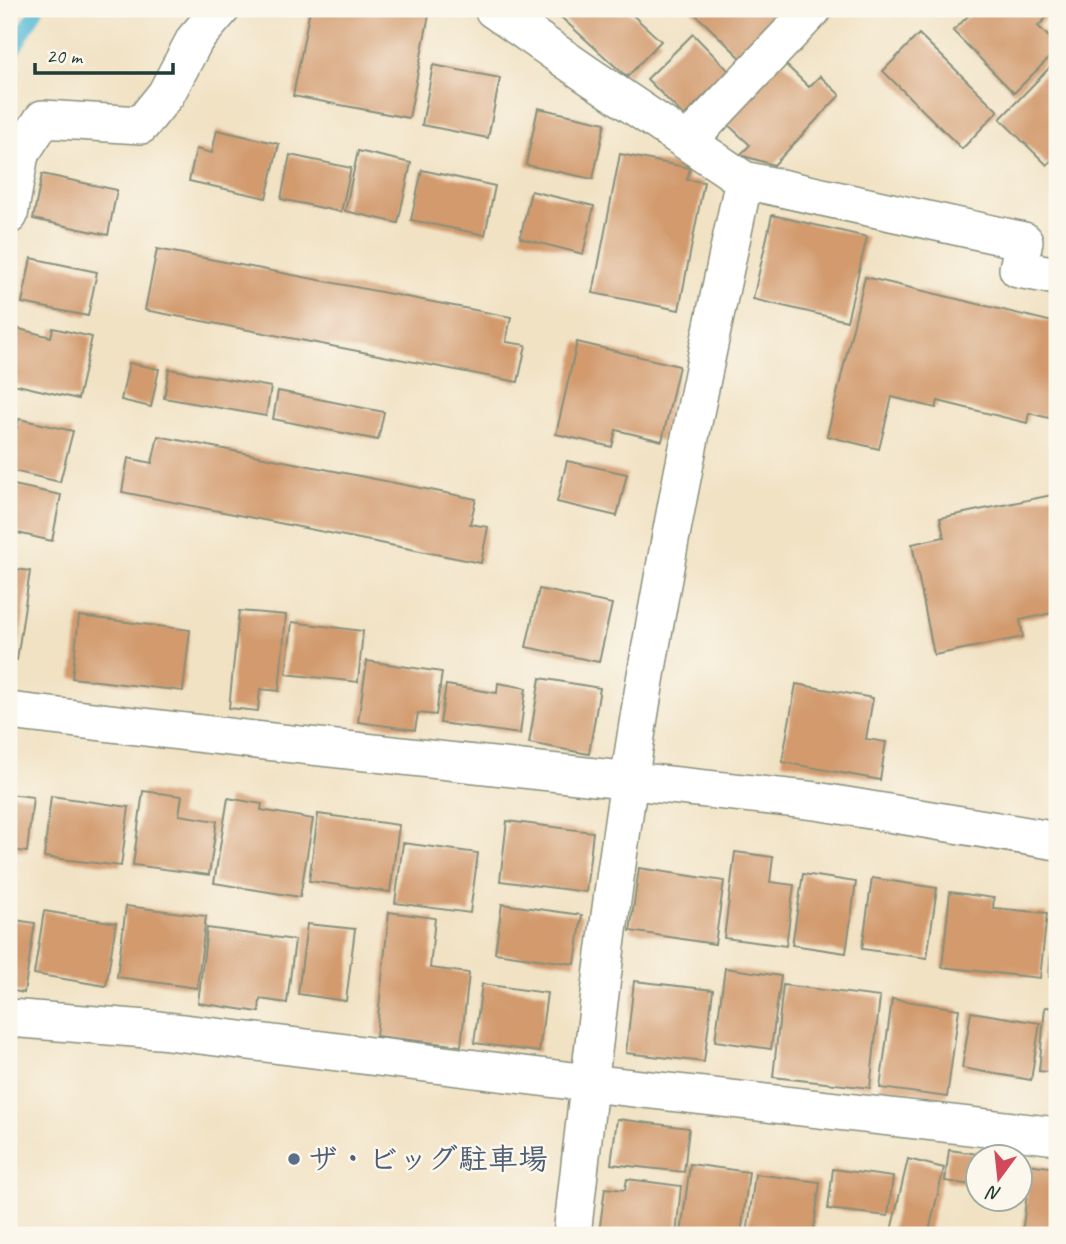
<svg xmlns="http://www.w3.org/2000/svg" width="1066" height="1244" viewBox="0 0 1066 1244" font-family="Caveat,'Klee One',sans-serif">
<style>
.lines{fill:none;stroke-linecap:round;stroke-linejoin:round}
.stream{stroke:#58bad6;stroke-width:14}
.building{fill:#d29a6d}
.minor-casing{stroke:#88907c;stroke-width:40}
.minor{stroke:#fff;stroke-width:37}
.service-dot{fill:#5c6f8a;stroke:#fbf7ec;stroke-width:2.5}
.labels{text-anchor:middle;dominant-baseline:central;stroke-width:5;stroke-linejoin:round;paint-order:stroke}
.service-label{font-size:30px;font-weight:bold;fill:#4e5e75;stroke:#fbf7ec;text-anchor:start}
</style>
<rect width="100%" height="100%" fill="#fbf7ec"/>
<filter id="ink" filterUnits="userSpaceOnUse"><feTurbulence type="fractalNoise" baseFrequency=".0143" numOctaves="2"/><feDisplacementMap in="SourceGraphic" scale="14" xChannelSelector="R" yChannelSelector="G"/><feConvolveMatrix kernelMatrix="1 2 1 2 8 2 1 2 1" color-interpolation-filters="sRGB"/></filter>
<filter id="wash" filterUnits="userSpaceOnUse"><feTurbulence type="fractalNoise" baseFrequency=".00686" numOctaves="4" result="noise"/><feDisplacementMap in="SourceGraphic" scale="28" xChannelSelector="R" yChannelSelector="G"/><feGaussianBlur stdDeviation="1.57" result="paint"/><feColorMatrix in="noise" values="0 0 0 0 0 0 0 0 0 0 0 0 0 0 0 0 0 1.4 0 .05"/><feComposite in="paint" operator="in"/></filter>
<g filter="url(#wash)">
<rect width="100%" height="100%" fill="#f1e2c4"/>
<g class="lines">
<path class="stream" d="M 9,58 L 37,9"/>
</g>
<g id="blocks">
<path class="building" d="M 310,9 L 399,9 L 429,15 L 409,118 L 293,96 Z
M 552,9 L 626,9 L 661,41 L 627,77 Z
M 690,9 L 777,9 L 785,17 L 743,60 Z
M 975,9 L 1045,9 L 1050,14 L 1038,26 L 1057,45 L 1057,50 L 1014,93 L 953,31 Z
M 693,34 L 729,71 L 684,116 L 647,79 Z
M 919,34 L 998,111 L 962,149 L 883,71 Z
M 781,60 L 809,87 L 820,76 L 840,95 L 774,165 L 740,155 L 750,145 L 724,121 Z
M 1053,64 L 1057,68 L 1057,155 L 1047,165 L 1000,119 Z
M 433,65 L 500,78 L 488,138 L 422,125 Z
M 538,108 L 605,123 L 593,179 L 526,165 Z
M 217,130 L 279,144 L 266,198 L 189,181 L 196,149 L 212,153 Z
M 358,151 L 411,163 L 398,223 L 345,211 Z
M 620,154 L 690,168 L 687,180 L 704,182 L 679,310 L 593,293 Z
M 290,155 L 351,168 L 341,212 L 281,199 Z
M 422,170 L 495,186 L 485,235 L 411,220 Z
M 42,174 L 117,190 L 108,235 L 33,219 Z
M 531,191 L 594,206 L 583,254 L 520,238 Z
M 772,215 L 867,237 L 847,321 L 753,299 Z
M 157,249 L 511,317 L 506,342 L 526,345 L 518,382 L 145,310 Z
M 31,258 L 97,272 L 88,316 L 22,303 Z
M 865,277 L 1057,323 L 1057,420 L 1029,413 L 1027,423 L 938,401 L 936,408 L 892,397 L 879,449 L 827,436 Z
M 53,328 L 92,337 L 78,399 L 9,383 L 9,374 L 19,329 L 51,337 Z
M 577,342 L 679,366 L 662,441 L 616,430 L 612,447 L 556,434 Z
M 129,363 L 159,369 L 151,407 L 121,400 Z
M 169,369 L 271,387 L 266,416 L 164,398 Z
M 278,391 L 384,412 L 378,440 L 273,419 Z
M 19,419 L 73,431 L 60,482 L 9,470 L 9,426 L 17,428 Z
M 158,436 L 476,499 L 470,524 L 488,527 L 481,563 L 122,492 L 128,458 L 152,463 Z
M 567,461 L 627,474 L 617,516 L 557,502 Z
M 9,484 L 61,495 L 52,541 L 9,531 Z
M 1057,494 L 1057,612 L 1020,620 L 1023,637 L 934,655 L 912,544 L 944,537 L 940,518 Z
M 9,568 L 30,571 L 17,660 L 9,659 Z
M 539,589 L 612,604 L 599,662 L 526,647 Z
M 239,611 L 286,615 L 279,691 L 260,689 L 258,711 L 229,708 Z
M 79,616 L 190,630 L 183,691 L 72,678 Z
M 292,622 L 363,631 L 358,682 L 286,674 Z
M 367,661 L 442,672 L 436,715 L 418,713 L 415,730 L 358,722 Z
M 540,678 L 600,688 L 589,754 L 529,743 Z
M 498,683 L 526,688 L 520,734 L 440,723 L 446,685 L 497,693 Z
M 796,684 L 873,698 L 866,739 L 886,742 L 880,780 L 782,762 Z
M 143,791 L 182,796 L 179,815 L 217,821 L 209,875 L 133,865 Z
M 9,794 L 33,797 L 27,852 L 9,850 Z
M 51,796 L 129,807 L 121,866 L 44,857 Z
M 228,798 L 262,804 L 261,810 L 313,819 L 300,897 L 214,883 Z
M 318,814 L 399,825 L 390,892 L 309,881 Z
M 507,821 L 593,832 L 586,892 L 500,881 Z
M 403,843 L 478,853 L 470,913 L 395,903 Z
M 735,852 L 773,857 L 770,882 L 794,885 L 786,946 L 724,938 Z
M 639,868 L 724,881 L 715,944 L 630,931 Z
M 803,874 L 856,882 L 846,953 L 792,945 Z
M 872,878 L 937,888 L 927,958 L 862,949 Z
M 950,892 L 994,898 L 993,908 L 1047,913 L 1040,978 L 942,967 Z
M 502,904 L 582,915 L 575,964 L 495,953 Z
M 126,906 L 206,916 L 197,988 L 117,977 Z
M 44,911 L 116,923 L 106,986 L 34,974 Z
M 389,912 L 435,918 L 430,968 L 469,973 L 461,1046 L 376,1036 Z
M 1054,917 L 1057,917 L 1057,978 L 1049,977 Z
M 9,919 L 35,923 L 24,993 L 9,990 Z
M 307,924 L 355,929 L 346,1001 L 298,994 Z
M 207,928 L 295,940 L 287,1003 L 260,999 L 259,1012 L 198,1003 Z
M 725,968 L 781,976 L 771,1049 L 715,1041 Z
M 634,981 L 713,990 L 704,1062 L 626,1053 Z
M 482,984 L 547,993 L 539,1052 L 474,1043 Z
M 783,985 L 880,997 L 870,1088 L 773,1077 Z
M 892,999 L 959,1009 L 947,1097 L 880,1088 Z
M 1045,1007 L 1057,1008 L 1057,1073 L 1039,1071 Z
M 971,1012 L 1040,1023 L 1031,1080 L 962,1068 Z
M 617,1119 L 689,1128 L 684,1172 L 611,1164 Z
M 949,1150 L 986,1155 L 986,1156 L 978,1156 L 978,1186 L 945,1181 Z
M 908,1159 L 944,1168 L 928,1235 L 890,1235 Z
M 1020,1163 L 1057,1168 L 1056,1235 L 1022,1235 L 1027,1192 L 1020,1191 Z
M 690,1164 L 749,1172 L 741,1235 L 681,1234 Z
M 833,1169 L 893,1177 L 888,1216 L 828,1209 Z
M 755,1174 L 820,1182 L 813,1235 L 747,1235 Z
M 627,1179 L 681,1186 L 676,1235 L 619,1235 L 599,1233 L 605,1188 L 625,1190 Z"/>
</g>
</g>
<g filter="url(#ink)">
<use href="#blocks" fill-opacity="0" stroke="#88907c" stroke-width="2"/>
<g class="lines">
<defs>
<path id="minor" d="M 493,9 L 585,73 L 744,180
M 688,141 L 813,9
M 9,215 L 20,154 L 43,119 L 141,125 L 166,94 L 195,39 L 221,9
M 9,711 L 246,739 L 816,801 L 1057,841
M 9,1018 L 159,1030 L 589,1083 L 1057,1136
M 572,1235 C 589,1084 606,932 629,782 C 659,580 701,379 744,180 L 1024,241 L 1018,269 L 1057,276"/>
</defs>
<use href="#minor" class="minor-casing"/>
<use href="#minor" class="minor"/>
</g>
</g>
<circle class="service-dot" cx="294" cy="1159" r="7"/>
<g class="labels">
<g class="service-label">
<text x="308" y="1159">ザ・ビッグ駐車場</text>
</g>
</g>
<rect width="1066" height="1244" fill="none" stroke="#fbf7ec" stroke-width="35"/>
<g transform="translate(999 1178) rotate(195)"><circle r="33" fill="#fbf7ec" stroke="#a3ada2" stroke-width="2"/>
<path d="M0-5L12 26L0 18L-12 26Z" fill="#d1495b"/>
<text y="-10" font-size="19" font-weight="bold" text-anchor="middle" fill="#1f3d34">N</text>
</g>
<path d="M35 63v10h138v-10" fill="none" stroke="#1f3d34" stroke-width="3.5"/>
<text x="46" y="63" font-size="21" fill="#1f3d34" stroke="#fbf7ec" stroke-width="5" paint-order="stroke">20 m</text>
</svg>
